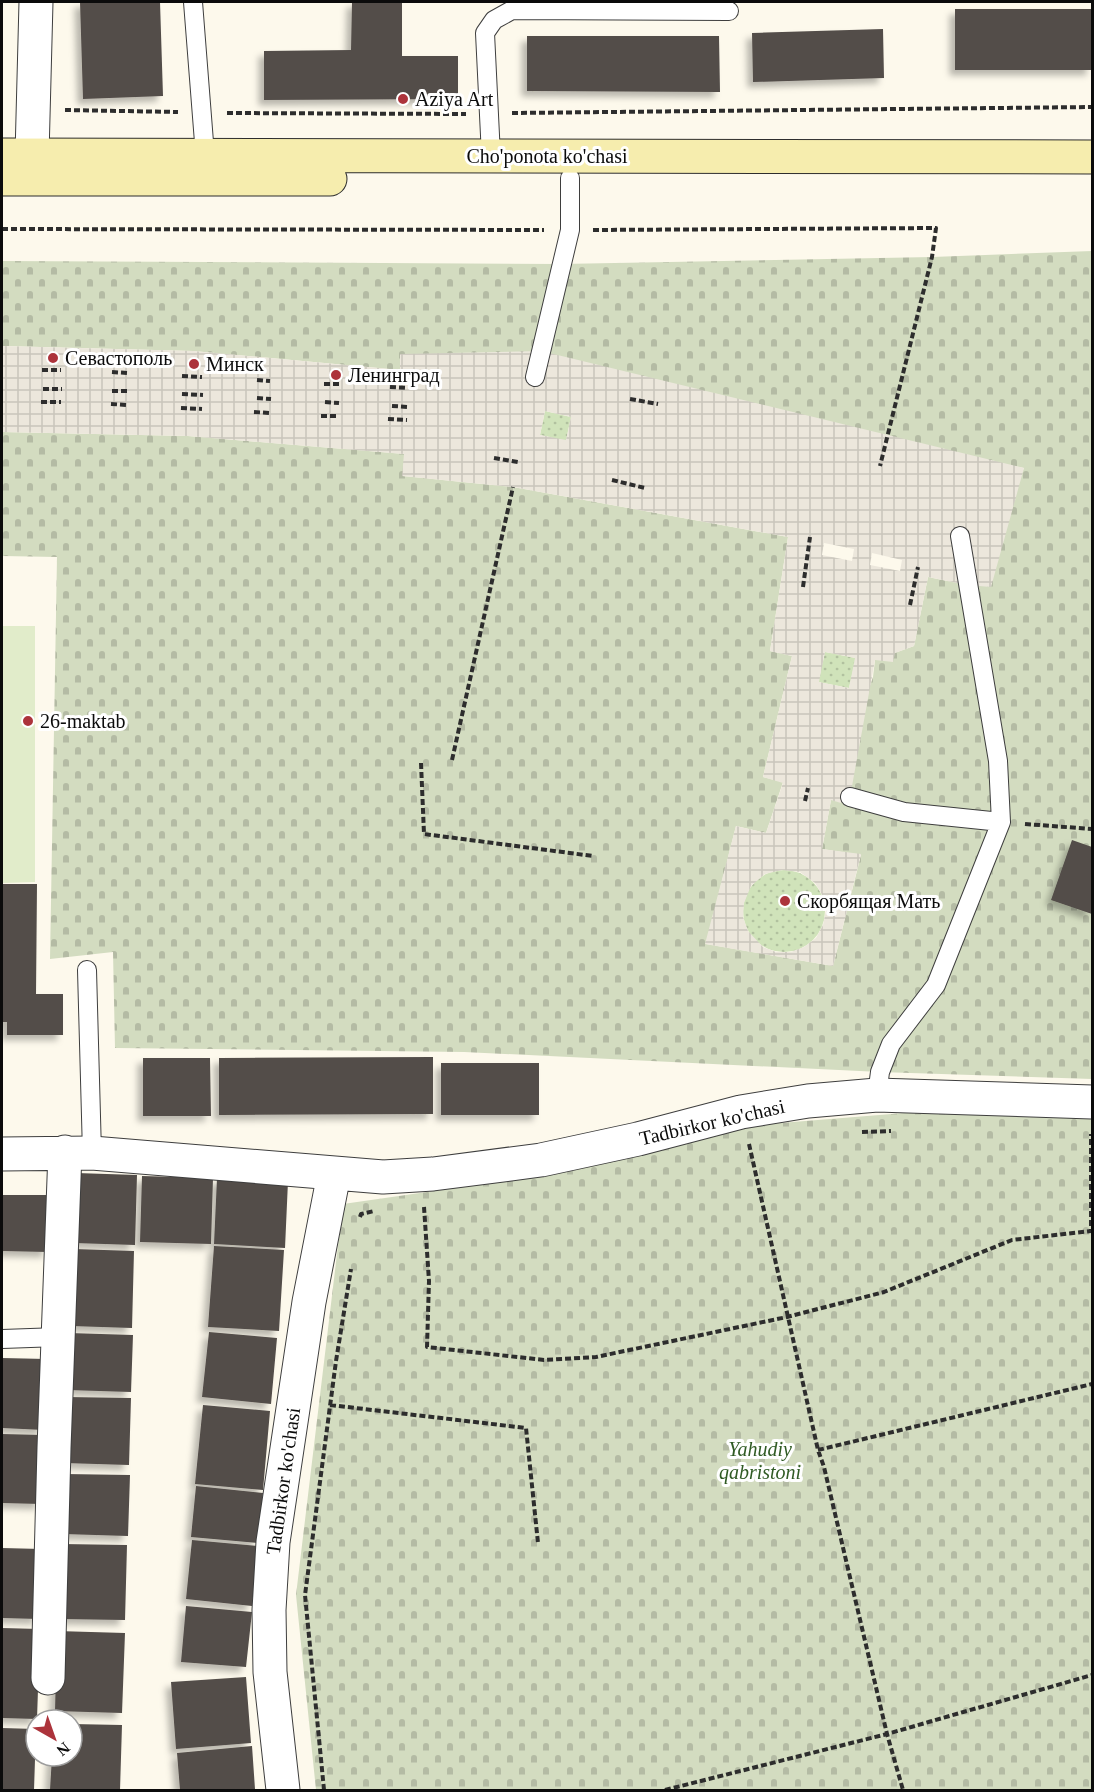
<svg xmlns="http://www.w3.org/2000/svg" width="1094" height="1792" viewBox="0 0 1094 1792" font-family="'Times New Roman',serif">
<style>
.grass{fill:url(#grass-dots)}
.cemetery{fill:url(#cemetery-stones)}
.pitch{fill:#e1ecca}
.plaza{fill:url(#plaza-grid);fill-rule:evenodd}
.building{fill:#534d49;filter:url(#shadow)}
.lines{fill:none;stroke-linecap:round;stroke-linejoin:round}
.lane-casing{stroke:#3e3e3e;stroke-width:20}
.street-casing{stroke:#3e3e3e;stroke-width:35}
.secondary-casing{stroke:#2d2d2d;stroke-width:35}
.path{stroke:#2d2d2d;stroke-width:4;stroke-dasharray:6 3;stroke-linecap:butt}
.lane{stroke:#fff;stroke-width:18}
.street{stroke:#fff;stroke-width:33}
.secondary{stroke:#f6edae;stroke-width:33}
.poi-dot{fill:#ac333b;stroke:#fff;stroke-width:2}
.labels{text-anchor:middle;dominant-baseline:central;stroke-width:6;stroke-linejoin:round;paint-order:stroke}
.poi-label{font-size:20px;fill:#0b0b0b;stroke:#fff;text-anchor:start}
.street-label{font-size:20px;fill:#0b0b0b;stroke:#fff}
.park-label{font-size:20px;font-style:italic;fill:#305b24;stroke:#fff}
</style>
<defs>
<pattern id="grass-dots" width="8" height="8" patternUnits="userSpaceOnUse" patternTransform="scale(1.5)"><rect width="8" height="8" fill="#d0e3ba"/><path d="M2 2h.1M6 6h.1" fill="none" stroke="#b1c19f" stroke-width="1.8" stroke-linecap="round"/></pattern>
<pattern id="cemetery-stones" width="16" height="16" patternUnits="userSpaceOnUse" patternTransform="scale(1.5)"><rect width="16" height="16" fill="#d3dcc0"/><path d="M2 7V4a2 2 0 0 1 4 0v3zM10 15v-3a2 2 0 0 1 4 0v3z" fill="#b4bba4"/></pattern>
<pattern id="plaza-grid" width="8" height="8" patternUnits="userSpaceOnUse" patternTransform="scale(1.5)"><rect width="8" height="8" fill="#ece7dc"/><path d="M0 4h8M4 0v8" fill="none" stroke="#c9c5bb"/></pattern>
<filter id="shadow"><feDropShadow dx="-5.5" dy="5.5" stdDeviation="3" flood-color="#0004"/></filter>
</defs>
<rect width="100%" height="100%" fill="#fdf9ec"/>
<path class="grass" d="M 545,411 L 571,417 L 566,441 L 540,435 Z
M 825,652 L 856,658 L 849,688 L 818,682 Z
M743 911a41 41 0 1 1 82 0a41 41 0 1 1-82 0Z"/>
<path class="cemetery" d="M 1092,251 L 1092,1079 L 880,1072 L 464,1052 L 115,1048 L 113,952 L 50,959 L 57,557 L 2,556 L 2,432 L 188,436 L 405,454 L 403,476 L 513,487 L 788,537 L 770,651 L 792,656 L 763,777 L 783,782 L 766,833 L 736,826 L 706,944 L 833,966 L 861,855 L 822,849 L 831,800 L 873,677 L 875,660 L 914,646 L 928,577 L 967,585 L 1024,468 L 400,354 L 400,370 L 193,351 L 2,346 L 2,261 L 561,264 L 932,257 Z
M 904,1113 L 1092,1116 L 1092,1790 L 316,1790 L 296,1595 L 343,1204 L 476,1185 L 744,1126 Z"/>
<path class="pitch" d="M 2,626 L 35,626 L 35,882 L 2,883 Z"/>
<path class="plaza" d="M 2,346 L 193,351 L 400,370 L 400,354 L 541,351 L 1024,468 L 991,587 L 967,585 L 928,577 L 914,646 L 895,653 L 893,662 L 875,660 L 850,797 L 843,795 L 841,803 L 831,800 L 822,849 L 861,854 L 833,966 L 705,944 L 736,826 L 766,833 L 783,783 L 763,777 L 792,656 L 770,651 L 788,537 L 513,487 L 402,476 L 404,454 L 188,436 L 2,432 ZM 545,411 L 571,417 L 566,440 L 540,435 ZM 824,543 L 854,549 L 852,561 L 822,555 ZM 872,553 L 902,560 L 900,571 L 870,565 ZM 825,652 L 855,658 L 849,688 L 819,682 ZM 782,870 L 800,872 L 815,883 L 824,898 L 826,911 L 823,925 L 816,938 L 804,947 L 791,952 L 776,952 L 763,947 L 748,931 L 743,917 L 744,903 L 751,886 L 765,874 Z"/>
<path class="building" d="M 80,2 L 160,2 L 163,96 L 83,99 Z
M 352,2 L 402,2 L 402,56 L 458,56 L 458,99 L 264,100 L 264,51 L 351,50 Z
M 955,9 L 1092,9 L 1092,70 L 955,70 Z
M 883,29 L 884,78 L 753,82 L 752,33 Z
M 527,36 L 719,36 L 720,92 L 527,91 Z
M 1072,840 L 1092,847 L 1092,914 L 1051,900 Z
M 2,884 L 37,884 L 36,994 L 63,994 L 63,1035 L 7,1035 L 7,1022 L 2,1022 Z
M 433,1057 L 433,1114 L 219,1115 L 219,1058 Z
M 143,1058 L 210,1058 L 211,1116 L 143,1116 Z
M 441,1063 L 539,1063 L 539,1115 L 441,1115 Z
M 76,1173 L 137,1175 L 135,1245 L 74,1243 Z
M 142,1176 L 213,1178 L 211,1244 L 140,1242 Z
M 217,1178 L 288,1181 L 285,1248 L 214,1244 Z
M 2,1195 L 49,1195 L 48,1252 L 2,1251 Z
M 214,1246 L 284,1250 L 279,1331 L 208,1327 Z
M 74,1249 L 134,1251 L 132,1328 L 71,1326 Z
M 209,1332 L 277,1338 L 271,1404 L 202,1397 Z
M 69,1333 L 133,1335 L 131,1392 L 67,1390 Z
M 2,1358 L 46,1359 L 44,1430 L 2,1428 Z
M 67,1397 L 131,1398 L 129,1465 L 64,1463 Z
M 203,1405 L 270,1411 L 263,1490 L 195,1484 Z
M 2,1434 L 43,1435 L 41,1504 L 2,1503 Z
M 65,1474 L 130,1475 L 128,1536 L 63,1534 Z
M 196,1486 L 263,1493 L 258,1543 L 191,1537 Z
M 192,1540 L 258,1546 L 252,1606 L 186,1599 Z
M 62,1544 L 127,1545 L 125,1620 L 60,1619 Z
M 2,1548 L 41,1549 L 39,1619 L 2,1618 Z
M 186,1606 L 252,1612 L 246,1667 L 181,1662 Z
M 2,1628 L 40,1629 L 37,1719 L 2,1718 Z
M 57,1631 L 125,1633 L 122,1713 L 55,1711 Z
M 246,1677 L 251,1743 L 176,1749 L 171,1682 Z
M 72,1724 L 122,1725 L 120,1790 L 50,1790 L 52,1756 L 72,1756 Z
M 2,1728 L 36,1729 L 34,1790 L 2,1790 Z
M 252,1746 L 255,1789 L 180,1790 L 177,1753 Z"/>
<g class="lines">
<defs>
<path id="lane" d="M 193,2 L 205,155
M 491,156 L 485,33 L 494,20 L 512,10 L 729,11
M 535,377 L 570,230 L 570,178
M 850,797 L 904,812 L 1001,822
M 87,970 L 92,1153
M 877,1095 L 880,1072 L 891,1044 L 936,985 L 1001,822 L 998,761 L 960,536
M 2,1339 L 59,1337"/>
<path id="street" d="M 32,155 L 36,2
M 2,1154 L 92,1153 L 383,1177 L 433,1174 L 541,1160 L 638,1139 L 741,1112 L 808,1101 L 877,1095 L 1092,1102
M 48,1678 L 54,1448 L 65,1152
M 283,1790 L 270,1672 L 269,1610 L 273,1542 L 309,1302 L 334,1174"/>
<path id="secondary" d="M 2,155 L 1092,157
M 2,179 L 330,179"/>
</defs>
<use href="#lane" class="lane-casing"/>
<use href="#street" class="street-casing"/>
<use href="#secondary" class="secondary-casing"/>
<path class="path" d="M 65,110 L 178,112
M 227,113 L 466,114
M 512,113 L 1092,107
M 2,229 L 544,230
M 593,230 L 936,228 L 932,257 L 880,466
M 42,370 L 61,370
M 112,372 L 127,373
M 182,376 L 202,377
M 257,380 L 270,381
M 324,384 L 340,384
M 390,387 L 408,388
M 43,389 L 62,389
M 112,391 L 128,391
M 182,394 L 203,395
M 257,398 L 271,399
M 630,399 L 658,404
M 41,402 L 61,402
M 325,402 L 339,403
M 111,404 L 127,405
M 392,406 L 409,407
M 181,408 L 202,409
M 254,412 L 270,413
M 321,416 L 339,416
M 388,419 L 407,420
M 494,458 L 518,462
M 612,480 L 645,488
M 803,587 L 810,537
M 910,605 L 918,567
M 452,760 L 513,487
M 421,763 L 424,834 L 593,856
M 805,801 L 808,788
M 1025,824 L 1092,829
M 862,1132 L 891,1131
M 749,1144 L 818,1450 L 824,1467 L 887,1734 L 903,1790
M 424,1207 L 429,1281 L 427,1347 L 544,1360 L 596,1357 L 787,1317 L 884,1292 L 1012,1240 L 1091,1231 L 1091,1134
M 360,1217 L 361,1214 L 374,1211
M 330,1405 L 526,1428 L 538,1543
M 818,1450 L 1092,1384
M 324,1790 L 305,1595 L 336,1361 L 351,1269
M 665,1790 L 887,1734 L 1092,1675"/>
<use href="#lane" class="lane"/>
<use href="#street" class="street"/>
<use href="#secondary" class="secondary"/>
</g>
<g class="poi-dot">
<circle cx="403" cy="99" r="6"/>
<circle cx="53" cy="358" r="6"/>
<circle cx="194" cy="364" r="6"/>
<circle cx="336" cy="375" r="6"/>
<circle cx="28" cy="721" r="6"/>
<circle cx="785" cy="901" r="6"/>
</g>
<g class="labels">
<g class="poi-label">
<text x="415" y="99">Aziya Art</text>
<text x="65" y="358">Севастополь</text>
<text x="206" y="364">Минск</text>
<text x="348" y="375">Ленинград</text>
<text x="40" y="721">26-maktab</text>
<text x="797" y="901">Скорбящая Мать</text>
</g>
<g class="street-label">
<text x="547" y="156">Cho'ponota ko'chasi</text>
<text transform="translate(712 1122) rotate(-13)">Tadbirkor ko'chasi</text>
<text transform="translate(283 1481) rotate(-82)">Tadbirkor ko'chasi</text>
</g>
<g class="park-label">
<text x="760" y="1449">Yahudiy<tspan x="760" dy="23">qabristoni</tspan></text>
</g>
</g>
<rect width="1094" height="1792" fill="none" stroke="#0b0b0b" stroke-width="6"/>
<g transform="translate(54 1738) rotate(140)"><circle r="28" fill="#ffffff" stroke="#9d9d9d" stroke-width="1.5"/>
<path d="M0-4.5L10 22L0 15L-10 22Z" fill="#ac333b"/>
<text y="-9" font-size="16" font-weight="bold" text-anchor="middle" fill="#0b0b0b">N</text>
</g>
</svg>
